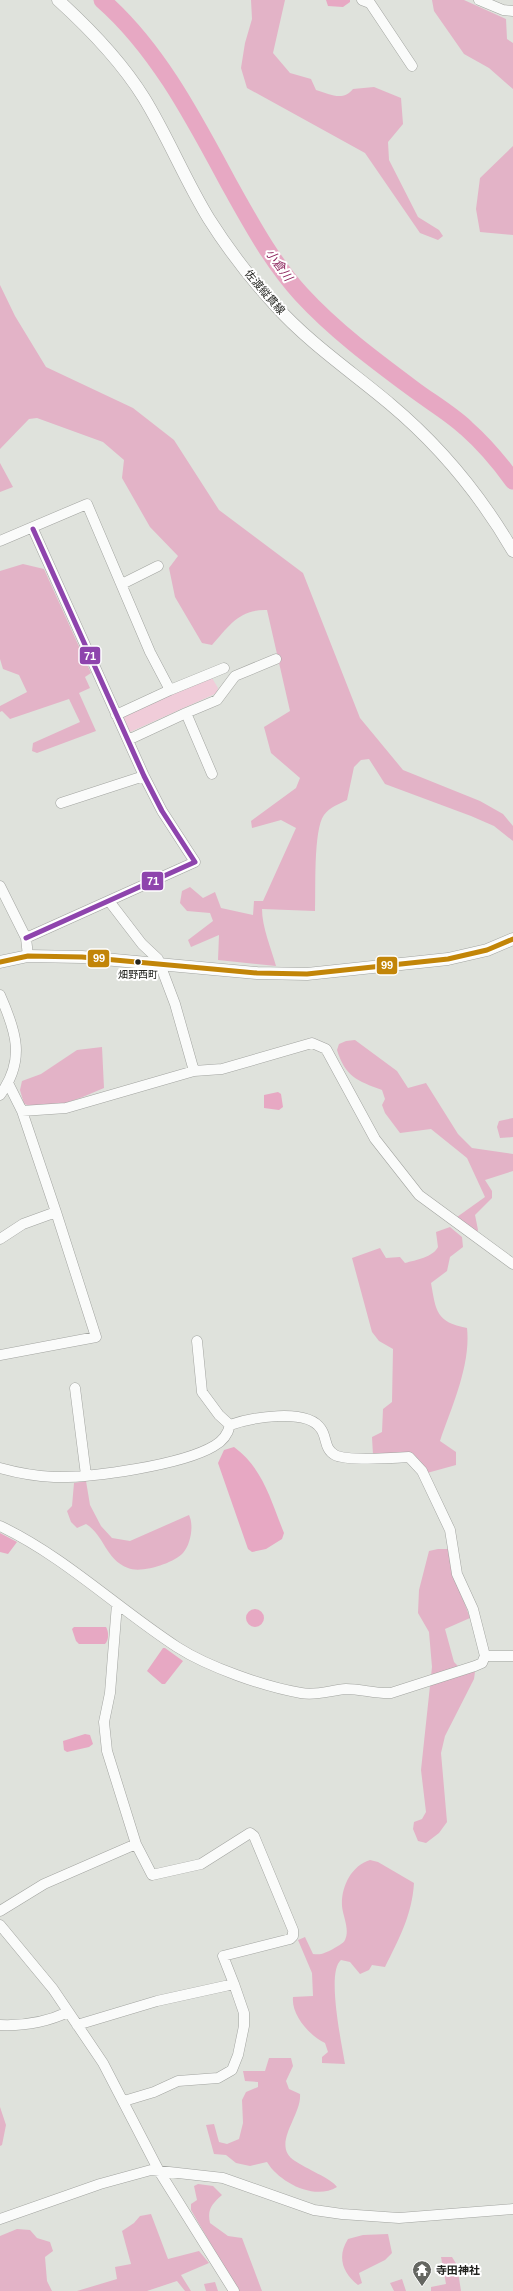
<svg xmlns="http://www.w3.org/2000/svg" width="513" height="2291" viewBox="0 0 513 2291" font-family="Helvetica,'Noto Sans JP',sans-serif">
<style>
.green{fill:#f0ccd9}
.forest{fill:#e3b3c7}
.water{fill:#e7a8c3}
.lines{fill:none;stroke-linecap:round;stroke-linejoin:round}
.river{stroke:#e7a8c3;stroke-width:17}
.minor-casing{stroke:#a2a4a0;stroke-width:11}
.major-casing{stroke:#a2a4a0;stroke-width:13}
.minor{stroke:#fafbfa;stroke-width:10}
.major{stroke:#fafbfa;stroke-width:12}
.bus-1-casing{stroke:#fff;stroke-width:8}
.bus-2-casing{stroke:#fff;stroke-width:8}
.bus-1{stroke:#c28508;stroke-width:5}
.bus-2{stroke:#8e44ad;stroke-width:5}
.bus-dot{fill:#22231f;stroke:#fff;stroke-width:1.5}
.labels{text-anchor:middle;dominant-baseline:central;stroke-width:4;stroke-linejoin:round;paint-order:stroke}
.bus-label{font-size:10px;fill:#22231f;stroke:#fff}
.street-label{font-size:11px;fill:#22231f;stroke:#fff}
.poi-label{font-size:11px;font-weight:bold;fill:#22231f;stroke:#fff;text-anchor:start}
.water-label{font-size:12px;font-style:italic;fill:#8c235c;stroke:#fff}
.line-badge{stroke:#fff;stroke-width:1.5}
.badge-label{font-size:11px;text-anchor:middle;font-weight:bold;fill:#fff}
</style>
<rect width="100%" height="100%" fill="#dfe2dc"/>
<path class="green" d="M 212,678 L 218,688 L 217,693 L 130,732 L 123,719 L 129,712 Z"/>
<path class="forest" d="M 251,0 L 285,0 L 273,53 L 290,73 L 311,79 L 316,90 C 330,94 343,102 353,89 L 374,87 L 401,98 L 403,124 L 388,142 L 389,160 L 418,217 L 439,230 L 443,236 L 438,240 L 420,233 L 365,153 L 247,88 L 241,68 L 245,43 L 252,19 Z
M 432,0 L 464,0 L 506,19 L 507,39 L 513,43 L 513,89 L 489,68 L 464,54 L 434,11 Z
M 513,146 L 513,235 L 480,232 L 476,209 L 480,178 Z
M 0,285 L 15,316 L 46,367 L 133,408 L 174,440 L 219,510 L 303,573 L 360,718 L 403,770 L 480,801 L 503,814 L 513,826 L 513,841 L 494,826 L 471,816 L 385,784 L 369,759 L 361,760 L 354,767 L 347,800 C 339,804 330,807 324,815 C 313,830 316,891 315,911 L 262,909 C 262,927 271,948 276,966 L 218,960 L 219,935 L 191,947 L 188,940 L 213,921 L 210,913 L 187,911 L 180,903 L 182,891 L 190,887 L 203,898 L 215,892 L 221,908 L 253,915 L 254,901 L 263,901 L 296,828 L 281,820 L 252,828 L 251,821 L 296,788 L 300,778 L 271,753 L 264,727 L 290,711 L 267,610 C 239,609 229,626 212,645 L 202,643 L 175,597 L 169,568 L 178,556 L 150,527 L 122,478 L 124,460 L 103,442 L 37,418 L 29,419 L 0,449 Z
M 0,463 L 13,487 L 0,492 Z
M 23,564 L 44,569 L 91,673 L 85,677 L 90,688 L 79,693 L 96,731 L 37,753 L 32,751 L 33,743 L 80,722 L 69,699 L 10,719 L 2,711 L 0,712 L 0,706 L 27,692 L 19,675 L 3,669 L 0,659 L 0,571 Z
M 355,1040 L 397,1071 L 408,1088 L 426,1083 L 458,1134 L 472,1148 L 513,1154 L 513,1171 L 485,1180 L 492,1191 L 492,1198 L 475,1215 L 478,1230 L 476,1233 L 457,1217 L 485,1197 L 467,1158 L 431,1129 L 400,1133 L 385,1113 L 382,1105 L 385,1099 L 382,1090 C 357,1081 345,1076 337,1050 L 339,1044 L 346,1041 Z
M 102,1047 L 104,1088 C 80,1098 50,1113 24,1104 L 20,1090 L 22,1081 L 41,1074 L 77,1050 Z
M 513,1118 L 513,1137 L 500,1138 L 497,1127 L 499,1121 Z
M 450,1227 L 462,1237 L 463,1247 L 450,1257 L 447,1271 L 431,1283 C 436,1311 436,1322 467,1328 C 471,1365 452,1406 440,1441 L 456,1452 L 456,1465 L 427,1473 L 413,1455 L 373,1455 L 372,1437 L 382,1432 L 383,1409 L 392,1402 L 393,1349 L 379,1341 L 372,1332 L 352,1258 L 380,1248 L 386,1258 L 400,1257 L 405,1263 C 416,1260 433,1257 438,1247 L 436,1232 Z
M 86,1481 L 90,1505 L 101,1526 L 112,1538 L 130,1541 L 189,1515 C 194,1525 191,1544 183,1553 C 174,1563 141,1574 128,1568 C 105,1559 105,1536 86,1524 L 77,1528 L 71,1522 L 67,1511 L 72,1506 L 74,1483 Z
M 438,1549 L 448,1549 L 452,1569 L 470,1618 L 445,1629 L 454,1662 L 465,1673 L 471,1671 L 475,1672 L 474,1679 L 445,1736 L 441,1753 L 447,1822 L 439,1833 L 426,1843 L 418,1841 L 413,1829 L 414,1822 L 422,1819 L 426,1812 L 421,1770 L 432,1667 L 429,1632 L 418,1613 L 419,1590 L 429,1551 Z
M 370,1860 L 378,1862 L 414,1883 C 412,1915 399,1939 385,1967 L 372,1965 L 369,1970 L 360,1974 L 350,1962 L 341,1960 C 326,1972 342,2045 345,2064 L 322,2063 L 322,2057 L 328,2052 L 325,2043 C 310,2036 291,2015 293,1997 L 313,1996 L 312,1973 L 298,1940 L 305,1937 L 313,1954 C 322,1955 325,1953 333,1949 C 337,1946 343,1944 345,1940 C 350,1929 343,1917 342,1906 C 341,1887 351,1866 370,1860 Z
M 269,2058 L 291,2058 L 293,2066 L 286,2081 L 289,2089 L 300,2094 C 302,2116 270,2145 295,2161 C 305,2168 332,2179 337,2187 C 314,2201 279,2182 267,2162 L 250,2166 L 236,2163 L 226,2155 L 214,2154 L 206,2125 L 214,2124 L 219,2142 L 227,2144 L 239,2139 L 243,2123 L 242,2100 L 246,2092 L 258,2087 L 258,2082 L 245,2081 L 243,2071 L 265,2071 Z
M 0,2107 L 6,2125 L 2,2145 L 0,2146 Z
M 198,2184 L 213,2186 L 222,2195 C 212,2204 207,2209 210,2223 L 228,2236 L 242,2238 L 262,2291 L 238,2291 L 191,2210 L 191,2204 L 197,2200 L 194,2186 Z
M 151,2214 L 168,2259 L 199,2251 L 209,2263 L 181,2275 L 191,2291 L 185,2291 L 177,2281 L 147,2291 L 77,2291 L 117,2279 L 115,2267 L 131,2264 L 122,2231 L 134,2223 L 140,2216 Z
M 17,2229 L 30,2230 L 37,2238 L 50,2242 L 53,2251 L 45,2257 L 47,2281 L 52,2291 L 0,2291 L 0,2236 Z
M 388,2234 L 392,2253 L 385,2260 L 359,2273 L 362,2283 L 358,2285 C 342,2273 337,2256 348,2239 L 363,2235 Z
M 441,2257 L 452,2257 L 457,2265 L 461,2291 L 431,2291 L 431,2287 L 446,2284 Z
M 402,2279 L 406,2291 L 394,2291 L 390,2283 Z
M 215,2282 L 218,2291 L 206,2291 L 204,2284 Z"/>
<path class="water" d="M 326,0 L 350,0 L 350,2 L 343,7 L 328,6 Z
M 278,1092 L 281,1094 L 283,1107 L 279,1110 L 264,1108 L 264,1095 Z
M 234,1447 C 263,1468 271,1501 284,1533 L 282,1539 L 266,1549 L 252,1552 L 248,1549 L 218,1463 L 224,1450 Z
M 0,1533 L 17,1542 L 8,1554 L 0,1552 Z
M246 1618a9 9 0 1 1 18 0a9 9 0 1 1-18 0Z
M 74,1627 L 106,1627 C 109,1632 109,1640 105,1644 L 79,1644 L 76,1641 L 72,1629 Z
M 163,1648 L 165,1648 L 183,1661 L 165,1684 L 162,1684 L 147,1671 Z
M 85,1734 L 90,1735 L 93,1744 L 89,1747 L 67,1752 L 64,1750 L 63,1741 Z"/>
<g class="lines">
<path class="river" d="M 102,0 C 158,49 194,119 229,184 C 251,223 271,261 301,294 C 334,330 373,359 412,388 C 429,401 450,413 466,428 C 483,443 500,463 513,481"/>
<defs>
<path id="minor" d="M 362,0 L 370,3 L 412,66
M 479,0 L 503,10 L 513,11
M 0,541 L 87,504 L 150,652 L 170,690 L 116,715
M 122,584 L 158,566
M 170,690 L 224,668
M 186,713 L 217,700 L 235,676 L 276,659
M 128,740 L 186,713 L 212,774
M 61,803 L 144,776
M 0,886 L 26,938 L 28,956
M 109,901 L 142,944 L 158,959 L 175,1004 L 194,1071
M 26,938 L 195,862 L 162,811 L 144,776 L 33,529
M 0,995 C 16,1031 26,1060 0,1095
M 8,1083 L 22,1111 L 66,1108 L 194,1071 L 222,1069 L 312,1043 L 326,1049 L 375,1139 L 419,1195 L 513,1264
M 22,1111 L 56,1212
M 0,1239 L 23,1224 L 56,1212 L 96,1337 L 0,1355
M 197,1341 L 202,1392 L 219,1415 L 230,1425
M 75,1388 L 86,1475
M 0,1468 C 18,1473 35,1476 54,1477 C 92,1478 182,1465 214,1446 C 223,1441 228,1434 230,1425 C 250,1418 307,1407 321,1429 C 327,1437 324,1449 335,1455 C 346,1461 394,1458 409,1457 L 422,1471 L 450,1530 L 457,1574 L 473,1609 L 485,1656 L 482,1663 L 475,1666 L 391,1693 C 376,1694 362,1689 346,1689 C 331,1690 317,1696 301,1693 C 265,1687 208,1667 177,1647 C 117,1608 65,1557 0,1526
M 485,1656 L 513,1656
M 0,1911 L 44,1884 L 136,1844 L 107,1751 L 104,1722 L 110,1693 L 117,1604
M 0,1925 L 53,1989 L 103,2063 L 159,2171 L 234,2291
M 0,2025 C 23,2026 47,2022 68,2012
M 77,2025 L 157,2001 L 234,1984 L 223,1956 L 290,1939 L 293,1936 L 293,1930 L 254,1836 L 250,1833 L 201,1864 L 152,1875 L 136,1844
M 124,2101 L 154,2092 L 178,2081 L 218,2078 L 232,2070 L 238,2055 L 244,2026 L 244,2013 L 234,1984
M 0,2219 L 100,2184 L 151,2170 L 223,2178 L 314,2210 L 342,2214 L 399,2218 L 513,2209"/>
<path id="major" d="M 58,0 C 90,29 121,61 144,98 C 168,137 185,180 209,219 C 228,249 251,279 275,305 C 309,343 352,372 390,404 C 439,445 481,496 513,551
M 0,962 L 28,956 L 82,957 L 257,973 L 307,974 L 448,959 L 487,950 L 513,939"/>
</defs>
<use href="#minor" class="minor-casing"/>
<use href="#major" class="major-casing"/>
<use href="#minor" class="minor"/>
<use href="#major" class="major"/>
<defs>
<path id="bus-1" d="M 0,962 L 28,956 L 82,957 L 257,973 L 307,974 L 448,959 L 487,950 L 513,939"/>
<path id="bus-2" d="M 26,938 L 195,862 L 162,811 L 144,776 L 33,529"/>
</defs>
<use href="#bus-1" class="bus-1-casing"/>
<use href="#bus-2" class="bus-2-casing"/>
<use href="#bus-1" class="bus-1"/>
<use href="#bus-2" class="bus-2"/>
</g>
<defs>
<symbol id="temple-pin" viewBox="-11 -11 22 30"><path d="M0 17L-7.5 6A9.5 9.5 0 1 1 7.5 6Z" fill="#646661" stroke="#fff"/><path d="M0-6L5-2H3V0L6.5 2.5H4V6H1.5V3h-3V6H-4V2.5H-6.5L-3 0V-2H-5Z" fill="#fff"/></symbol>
</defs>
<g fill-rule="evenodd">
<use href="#temple-pin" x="411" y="2259" width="22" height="30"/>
</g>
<circle class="bus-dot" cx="138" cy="962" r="3.5"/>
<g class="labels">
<g class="bus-label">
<text x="138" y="974">畑野西町</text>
</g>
<g class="street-label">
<text transform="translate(265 292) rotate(49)">佐渡縦貫線</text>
</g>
<g class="poi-label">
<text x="436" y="2270">寺田神社</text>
</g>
<g class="water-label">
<text transform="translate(279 265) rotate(54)">小倉川</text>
</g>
</g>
<g class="line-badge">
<rect x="79" y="646" width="22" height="19" rx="4" fill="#8e44ad"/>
<rect x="141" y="871" width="23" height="20" rx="4" fill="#8e44ad"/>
<rect x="87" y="949" width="23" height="19" rx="4" fill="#c28508"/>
<rect x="376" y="956" width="22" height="19" rx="4" fill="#c28508"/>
</g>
<g class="badge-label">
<text x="90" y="660">71</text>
<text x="153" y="885">71</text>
<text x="99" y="962">99</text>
<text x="387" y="969">99</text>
</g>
</svg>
